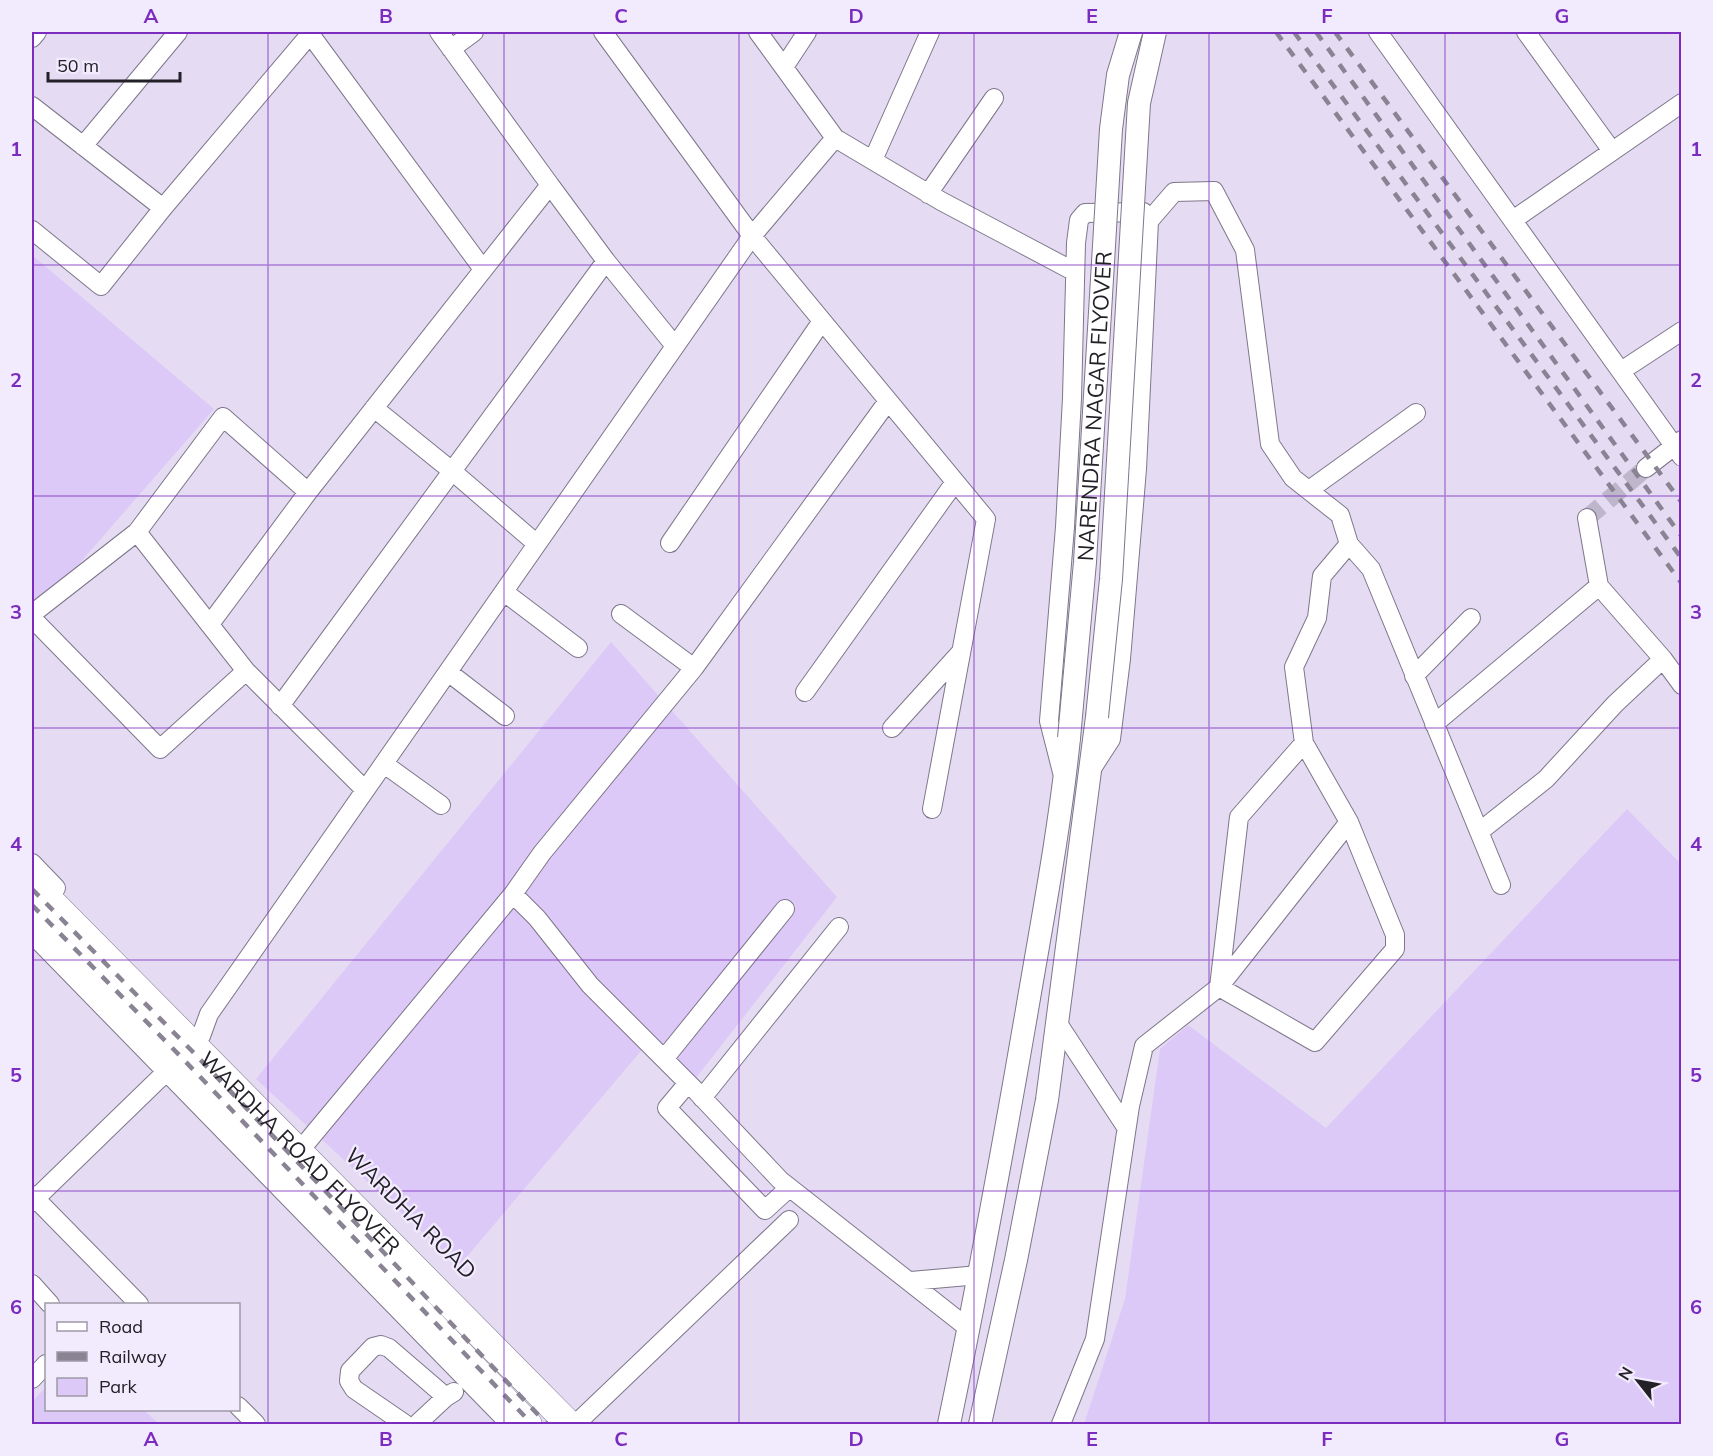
<svg xmlns="http://www.w3.org/2000/svg" width="1713" height="1456" viewBox="0 0 1713 1456" font-family="Mulish,sans-serif">
<style>
.green{fill:#dcc9f7}
.lines{fill:none;stroke-linecap:round;stroke-linejoin:round}
.minor-tunnel{stroke:#beb6ca;stroke-width:18;stroke-dasharray:18 9;stroke-linecap:butt}
.minor-casing{stroke:#7e768a;stroke-width:20}
.major-casing{stroke:#7e768a;stroke-width:24}
.highway-casing{stroke:#7e768a;stroke-width:28}
.minor{stroke:#fff;stroke-width:18}
.major{stroke:#fff;stroke-width:22}
.highway{stroke:#fff;stroke-width:27}
.rail{stroke:#898393;stroke-width:4.5;stroke-dasharray:10 10;stroke-linecap:butt}
.major-bridge-casing{stroke:#7e768a;stroke-width:24;stroke-linecap:butt}
.major-bridge{stroke:#fff;stroke-width:22}
.grid{fill:none;stroke:#7b2cbf;stroke-width:1.5;stroke-opacity:0.55}
.labels{text-anchor:middle;dominant-baseline:central;stroke-width:4.5;stroke-linejoin:round;paint-order:stroke}
.street-label{font-size:22px;fill:#232028;stroke:#f2eafd}
.neatline{fill:none;stroke:#7b2cbf;stroke-width:2}
.grid-label{font-size:20px;text-anchor:middle;font-weight:bold;fill:#7b2cbf}
</style>
<rect width="100%" height="100%" fill="#e5dcf3"/>
<path class="green" d="M 32,255 L 214,409 L 38,611 L 32,604 Z
M 611,642 L 837,897 L 696,1078 L 646,1045 L 459,1266 L 256,1079 Z
M 1627,809 L 1681,864 L 1681,1424 L 1084,1424 L 1125,1299 L 1160,1049 L 1188,1025 L 1326,1128 Z
M 46,1387 L 46,1410 L 144,1410 L 159,1424 L 32,1424 L 32,1402 Z"/>
<g class="lines">
<path class="minor-tunnel" d="M 1587,518 L 1646,468"/>
<defs>
<path id="minor" d="M 439,32 L 550,185
M 758,32 L 835,138 L 752,236 L 986,519 L 932,809
M 1378,32 L 1682,457
M 1526,32 L 1612,151
M 310,34 L 482,268
M 32,38 L 37,32
M 451,49 L 474,32
M 784,67 L 807,32
M 32,106 L 163,208 L 312,32
M 835,138 L 941,201 L 1075,272
M 83,146 L 178,32
M 873,160 L 930,32
M 928,194 L 994,98
M 1513,220 L 1682,103
M 1149,221 L 1174,192 L 1214,191 L 1245,250 L 1270,444 L 1293,478 L 1340,515 L 1349,544 L 1322,576 L 1317,618 L 1294,667 L 1304,743
M 32,230 L 101,286 L 163,208
M 1621,371 L 1682,331
M 374,408 L 452,471 L 537,544
M 1646,468 L 1682,440
M 1309,490 L 1416,413
M 1587,518 L 1599,586
M 670,543 L 822,321
M 1349,544 L 1371,569 L 1501,885
M 504,592 L 578,648
M 32,614 L 137,532
M 621,614 L 694,668 L 888,401
M 32,618 L 160,749 L 246,671 L 137,532 L 223,417 L 308,492 L 550,185 L 606,261 L 675,346
M 210,624 L 308,492
M 1663,659 L 1682,685
M 246,671 L 365,790
M 448,672 L 505,716
M 1414,676 L 1471,618
M 805,692 L 955,482
M 280,706 L 606,261
M 1434,724 L 1599,586 L 1663,659 L 1615,704 L 1546,779 L 1479,832
M 892,728 L 960,653
M 1304,743 L 1349,822 L 1395,935 L 1395,949 L 1315,1042 L 1219,987 L 1239,817 Z
M 384,764 L 441,805
M 1062,772 L 1049,721 L 1065,527 L 1072,398 L 1076,243 L 1079,220 L 1085,213 L 1143,212 L 1149,221 L 1137,469 L 1121,659 L 1111,739 L 1091,770
M 32,863 L 56,888
M 513,894 L 537,918 L 590,985 L 697,1092 L 780,1180 L 968,1328
M 32,934 L 510,1424
M 1057,1022 L 1126,1127
M 201,1036 L 209,1014 L 752,236 L 603,32
M 664,1059 L 785,909
M 688,1083 L 667,1108 L 765,1210 L 789,1188
M 702,1098 L 839,927
M 307,1142 L 513,894 L 542,853 L 694,668
M 32,1195 L 139,1304
M 32,1202 L 166,1072
M 911,1281 L 979,1275
M 32,1284 L 50,1304
M 32,1379 L 46,1364
M 238,1406 L 256,1424
M 581,1419 L 789,1220
M 405,1424 L 354,1389 L 349,1381 L 350,1371 L 373,1347 L 381,1345 L 389,1348 L 446,1397
M 417,1424 L 446,1397 L 454,1392
M 1061,1424 L 1095,1339 L 1130,1106 L 1144,1046 L 1219,987 L 1349,822"/>
<path id="major" d="M 949,1424 C 978,1285 1004,1144 1028,1004 C 1043,916 1060,827 1069,738
M 980,1424 L 1016,1260 L 1047,1100 L 1097,717"/>
<g id="highway">
<path id="s1" d="M 32,882 L 569,1424"/>
<path d="M 32,912 L 220,1105 L 528,1424"/>
</g>
</defs>
<use href="#minor" class="minor-casing"/>
<use href="#major" class="major-casing"/>
<use href="#highway" class="highway-casing"/>
<use href="#minor" class="minor"/>
<use href="#major" class="major"/>
<use href="#highway" class="highway"/>
<path class="rail" d="M 1276,32 L 1682,584
M 1294,32 L 1682,559
M 1316,32 L 1682,537
M 1335,32 L 1682,503
M 32,889 L 192,1051 L 547,1424
M 32,905 L 184,1060 L 532,1424"/>
<defs>
<g id="major-bridge">
<path d="M 1097,717 L 1111,579 L 1139,103 L 1155,32"/>
<path id="s2" d="M 1069,738 L 1085,562 L 1111,129 L 1118,75 L 1131,32"/>
</g>
</defs>
<use href="#major-bridge" class="major-bridge-casing"/>
<use href="#major-bridge" class="major-bridge"/>
</g>
<path class="grid" d="M 268,32 L 268,1424M 504,32 L 504,1424M 739,32 L 739,1424M 974,32 L 974,1424M 1209,32 L 1209,1424M 1445,32 L 1445,1424M 32,265 L 1682,265M 32,496 L 1682,496M 32,728 L 1682,728M 32,960 L 1682,960M 32,1191 L 1682,1191"/>
<g class="labels">
<g class="street-label">
<text stroke="none"><textPath href="#s2" startOffset="333">NARENDRA NAGAR FLYOVER</textPath></text>
<text stroke="none"><textPath href="#s1" startOffset="381">WARDHA ROAD FLYOVER</textPath></text>
<text transform="translate(411 1213) rotate(45)">WARDHA ROAD</text>
</g>
</g>
<rect width="1713" height="1456" fill="none" stroke="#f2eafd" stroke-width="66"/>
<rect x="45" y="1303" width="195" height="108" fill="#f2eafd" stroke="#9f99a8" stroke-width="1.5"/>
<rect x="57" y="1322" width="30" height="9" fill="#ffffff" stroke="#9f99a8" stroke-width="1.5"/>
<text x="99" y="1333" font-size="18" fill="#232028">Road</text>
<rect x="57" y="1352" width="30" height="9" fill="#898393" stroke="#9f99a8" stroke-width="1.5"/>
<text x="99" y="1363" font-size="18" fill="#232028">Railway</text>
<rect x="57" y="1378" width="30" height="18" fill="#dcc9f7" stroke="#9f99a8" stroke-width="1.5"/>
<text x="99" y="1393" font-size="18" fill="#232028">Park</text>
<g transform="translate(1638 1381) rotate(301)" stroke="#f2eafd" stroke-width="4.5" paint-order="stroke">
<path d="M0-4.5L10 22L0 15L-10 22Z" fill="#232028"/>
<text y="-9" font-size="16" font-weight="bold" text-anchor="middle" fill="#232028">N</text>
</g>
<path d="M48 72v9h132v-9" fill="none" stroke="#232028" stroke-width="3"/>
<text x="57" y="72" font-size="18" fill="#232028" stroke="#f2eafd" stroke-width="4.5" paint-order="stroke">50 m</text>
<rect x="33" y="33" width="1647" height="1390" class="neatline"/>
<g class="grid-label">
<text x="151" y="23">A</text>
<text x="386" y="23">B</text>
<text x="621" y="23">C</text>
<text x="856" y="23">D</text>
<text x="1092" y="23">E</text>
<text x="1327" y="23">F</text>
<text x="1562" y="23">G</text>
<text x="16" y="156">1</text>
<text x="1696" y="156">1</text>
<text x="16" y="387">2</text>
<text x="1696" y="387">2</text>
<text x="16" y="619">3</text>
<text x="1696" y="619">3</text>
<text x="16" y="851">4</text>
<text x="1696" y="851">4</text>
<text x="16" y="1082">5</text>
<text x="1696" y="1082">5</text>
<text x="16" y="1314">6</text>
<text x="1696" y="1314">6</text>
<text x="151" y="1446">A</text>
<text x="386" y="1446">B</text>
<text x="621" y="1446">C</text>
<text x="856" y="1446">D</text>
<text x="1092" y="1446">E</text>
<text x="1327" y="1446">F</text>
<text x="1562" y="1446">G</text>
</g>
</svg>
